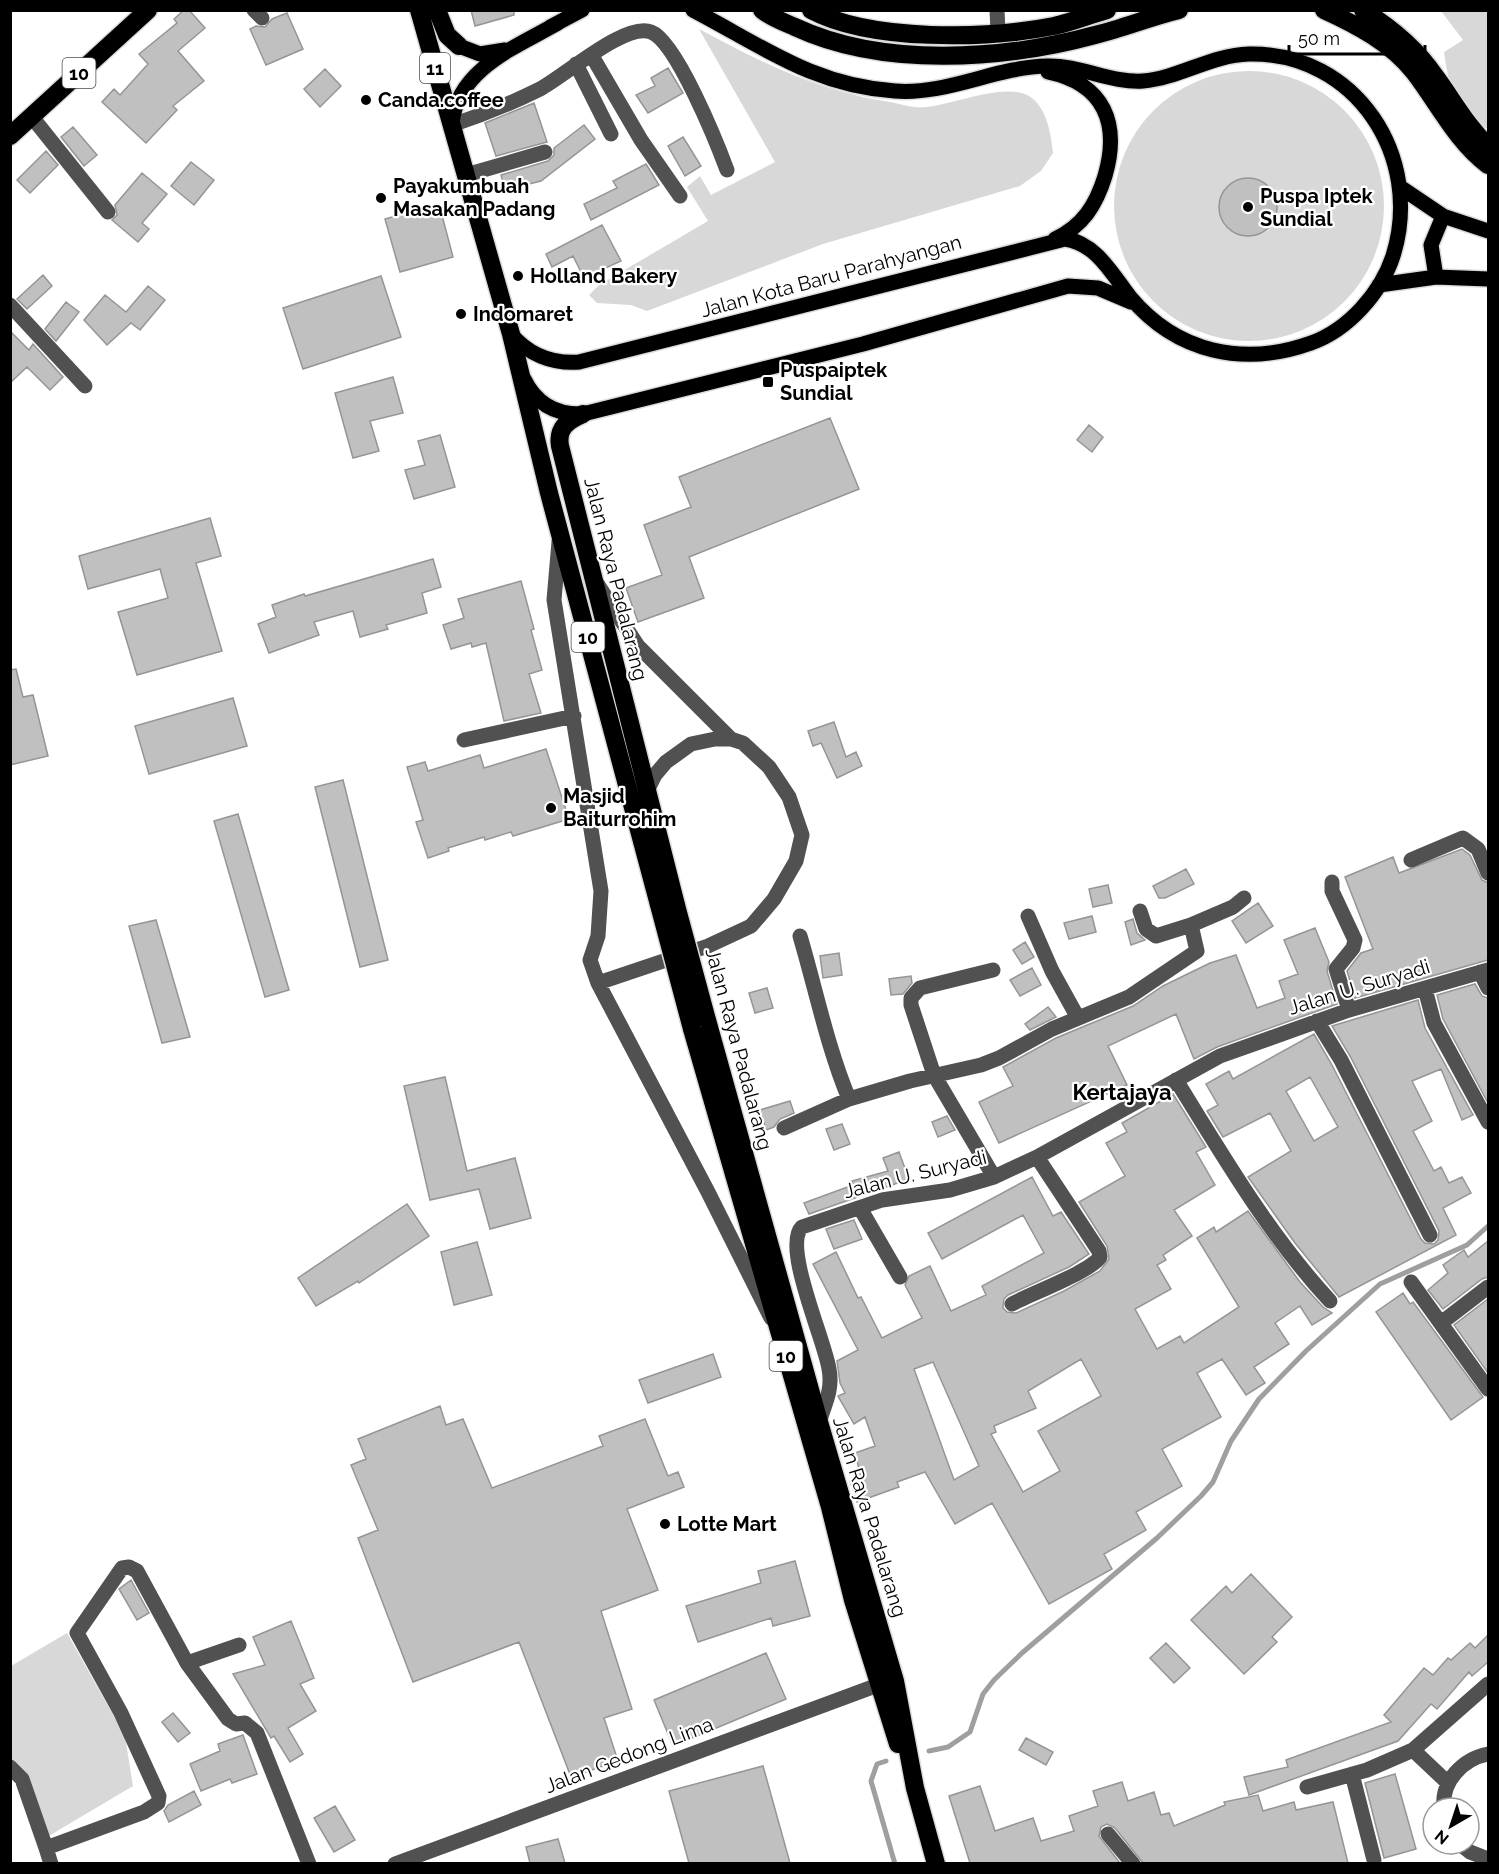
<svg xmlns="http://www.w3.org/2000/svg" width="1499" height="1874" viewBox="0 0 1499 1874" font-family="Raleway,sans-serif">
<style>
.green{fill:#d8d8d8}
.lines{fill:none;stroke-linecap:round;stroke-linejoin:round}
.stream{stroke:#9f9f9f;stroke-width:5}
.building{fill:#c0c0c0;stroke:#959595;stroke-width:1.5;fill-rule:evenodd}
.major-casing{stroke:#dbdbdb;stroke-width:18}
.highway-casing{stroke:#dbdbdb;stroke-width:21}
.minor{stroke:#515151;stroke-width:15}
.major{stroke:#000;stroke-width:15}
.highway{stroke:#000;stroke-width:18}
.highway-bridge-casing{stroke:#dbdbdb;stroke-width:21;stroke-linecap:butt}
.highway-bridge{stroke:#000;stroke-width:18}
.poi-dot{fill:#000;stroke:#fff;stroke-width:2}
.labels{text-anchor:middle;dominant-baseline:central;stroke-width:4.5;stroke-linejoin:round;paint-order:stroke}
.shield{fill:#fff;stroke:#4c4c4c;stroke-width:1.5}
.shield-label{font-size:18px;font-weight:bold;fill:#000}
.poi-label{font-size:20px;font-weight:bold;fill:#000;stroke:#fff;text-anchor:start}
.street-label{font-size:20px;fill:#000;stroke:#fff}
.quarter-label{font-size:22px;font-weight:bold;fill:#000;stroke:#fff}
</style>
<rect width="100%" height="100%" fill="#fff"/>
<path class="green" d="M 1441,11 L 1488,11 L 1488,129 C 1454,112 1449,87 1444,52 L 1463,40 Z
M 699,29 C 762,63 818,91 890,102 C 901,104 915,109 926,107 C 951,105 1006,82 1029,96 C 1047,107 1051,134 1053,153 L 1041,171 L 1020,186 L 823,244 L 647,311 L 631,305 L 597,303 L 589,295 L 599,285 L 708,221 L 687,187 L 700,176 L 711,195 L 775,162 Z
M1114 206a135 135 0 1 1 270 0a135 135 0 1 1-270 0Z
M 67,1633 L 125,1736 L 133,1786 L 42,1840 L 11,1762 L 11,1666 Z"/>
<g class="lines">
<path class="stream" d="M 929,1751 L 948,1747 L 970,1732 L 983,1694 L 994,1680 L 1022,1653 L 1157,1538 L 1201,1496 L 1213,1482 L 1231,1441 L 1259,1399 L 1306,1351 L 1380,1284 L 1467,1245 L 1488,1226
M 886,1761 L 877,1764 L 871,1781 L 895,1864"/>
</g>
<path class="building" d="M 184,10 L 189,10 L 205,28 L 178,51 L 204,81 L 173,106 L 177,110 L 146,143 L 102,102 L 114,89 L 120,95 L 148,64 L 139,54 L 177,23 L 174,19 Z
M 471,10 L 514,10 L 514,15 L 475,26 Z
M 287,13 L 303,49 L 266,65 L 250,29 L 256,26 L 265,27 L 272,19 Z
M 668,68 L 683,93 L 648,113 L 636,95 L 655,86 L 651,78 Z
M 325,69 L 341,86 L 320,107 L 304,89 Z
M 534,103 L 547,142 L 496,156 L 485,123 Z
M 584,125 L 595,139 L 541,181 L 505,190 L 501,175 L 548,161 L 554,155 L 554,148 Z
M 73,127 L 97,155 L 84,166 L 61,137 Z
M 683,137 L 701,166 L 685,176 L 668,146 Z
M 46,151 L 58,165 L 30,193 L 17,180 Z
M 191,162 L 214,180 L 194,205 L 171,186 Z
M 646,164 L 659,185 L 591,220 L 584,204 L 617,188 L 613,181 Z
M 142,173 L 167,194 L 142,223 L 149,229 L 138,242 L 112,220 L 117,215 L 115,205 Z
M1219 207a29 29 0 1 1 58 0a29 29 0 1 1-58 0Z
M 439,204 L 453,257 L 400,272 L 385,219 Z
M 602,225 L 621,261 L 584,278 L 573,256 L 552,267 L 546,254 Z
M 43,275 L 52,286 L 27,309 L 17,299 Z
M 381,276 L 401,337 L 303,369 L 283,308 Z
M 148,286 L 165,300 L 140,330 L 131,323 L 107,345 L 84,320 L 105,295 L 126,312 Z
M 66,302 L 79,312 L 56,341 L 45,329 Z
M 10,331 L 29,350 L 33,344 L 63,377 L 50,390 L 27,367 L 10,383 Z
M 393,377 L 403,413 L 370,421 L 379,451 L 353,458 L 335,393 Z
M 830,418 L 859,489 L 689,557 L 704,598 L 638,622 L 626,588 L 662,575 L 644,525 L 691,507 L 679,477 Z
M 1089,425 L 1103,437 L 1092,452 L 1077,440 Z
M 440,435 L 455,487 L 414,499 L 405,470 L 425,465 L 418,441 Z
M 210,518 L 221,556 L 196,563 L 222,651 L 137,675 L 118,612 L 168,598 L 160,569 L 88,589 L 79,556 Z
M 433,559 L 441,587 L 422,593 L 427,613 L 386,625 L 388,629 L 360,637 L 353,611 L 314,622 L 319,635 L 269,653 L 258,624 L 276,617 L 272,605 L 304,594 L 305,596 Z
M 521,581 L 534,629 L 531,630 L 542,670 L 529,674 L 541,713 L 504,721 L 486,643 L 472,647 L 471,643 L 451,649 L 443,625 L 464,618 L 458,599 Z
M 16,669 L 23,697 L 33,695 L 48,756 L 10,765 L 10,670 Z
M 233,698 L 247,746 L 149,774 L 135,726 Z
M 834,722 L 846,757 L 856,752 L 862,766 L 837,778 L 821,743 L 813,746 L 808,731 Z
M 546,749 L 569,819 L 513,836 L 511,832 L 485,840 L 484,837 L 448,848 L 449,851 L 428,858 L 416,822 L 423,820 L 407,767 L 425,762 L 428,771 L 480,755 L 484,768 Z
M 343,780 L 388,960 L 360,967 L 315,787 Z
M 238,814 L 289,990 L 265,997 L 214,821 Z
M 1462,849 L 1470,855 L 1482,880 L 1488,883 L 1488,960 L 1355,998 L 1347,971 L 1361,953 L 1373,949 L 1345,877 L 1393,857 L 1399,873 Z
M 1186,869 L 1194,884 L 1165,898 L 1159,898 L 1153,886 Z
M 1108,885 L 1112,903 L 1093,907 L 1089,889 Z
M 1258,903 L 1273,926 L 1246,943 L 1232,921 Z
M 1092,916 L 1096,932 L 1069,939 L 1064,923 Z
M 1133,919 L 1137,933 L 1145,940 L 1131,945 L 1125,922 Z
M 156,920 L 190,1037 L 162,1043 L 129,926 Z
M 1315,928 L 1329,962 L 1327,971 L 1337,1004 L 1217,1047 L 1194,1059 L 1176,1014 L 1108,1046 L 1127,1085 L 999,1143 L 979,1102 L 1013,1086 L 1003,1067 L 1056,1038 L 1133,1006 L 1163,986 L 1210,963 L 1236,955 L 1257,1008 L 1285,998 L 1279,981 L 1298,974 L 1284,940 Z
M 1025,942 L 1034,957 L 1022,964 L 1013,950 Z
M 839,953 L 842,975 L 823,978 L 820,956 Z
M 1032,968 L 1041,985 L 1020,996 L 1010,980 Z
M 911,976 L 912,983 L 903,994 L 891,995 L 889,979 Z
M 1475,984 L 1482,996 L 1488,998 L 1488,1103 L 1443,1019 L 1437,995 Z
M 767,988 L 773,1008 L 755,1013 L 749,993 Z
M 1418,1000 L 1425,1028 L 1473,1115 L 1462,1120 L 1441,1069 L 1412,1081 L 1432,1121 L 1413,1131 L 1434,1171 L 1441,1167 L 1449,1183 L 1462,1177 L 1471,1193 L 1443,1208 L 1456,1235 L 1339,1297 L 1295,1243 L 1248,1177 L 1291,1151 L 1270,1113 L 1223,1137 L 1207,1111 L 1218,1105 L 1206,1084 L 1229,1071 L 1233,1079 L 1314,1034 L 1332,1065 L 1421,1239 L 1425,1243 L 1434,1244 L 1438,1240 L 1439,1231 L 1350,1056 L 1332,1026 ZM 1310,1077 L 1338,1127 L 1314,1141 L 1286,1091 Z
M 1048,1007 L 1056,1017 L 1030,1030 L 1025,1024 Z
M 445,1077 L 467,1171 L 515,1158 L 531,1218 L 490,1229 L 479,1189 L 430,1200 L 404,1086 Z
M 1173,1094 L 1206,1147 L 1196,1152 L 1215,1185 L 1174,1210 L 1192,1236 L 1163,1255 L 1166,1260 L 1157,1265 L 1171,1289 L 1135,1309 L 1157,1349 L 1180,1336 L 1184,1343 L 1239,1307 L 1197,1238 L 1214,1227 L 1216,1232 L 1248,1211 L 1300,1282 L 1323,1307 L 1332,1313 L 1312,1325 L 1300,1306 L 1275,1323 L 1289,1344 L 1254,1367 L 1265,1383 L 1246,1395 L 1222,1359 L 1197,1373 L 1221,1417 L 1162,1449 L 1182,1486 L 1136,1512 L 1146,1530 L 1104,1554 L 1112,1569 L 1049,1604 L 992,1503 L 955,1524 L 925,1472 L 897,1482 L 899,1487 L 857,1502 L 850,1481 L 861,1477 L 855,1453 L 875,1446 L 865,1417 L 854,1424 L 838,1396 L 845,1393 L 840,1383 L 837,1361 L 858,1350 L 813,1264 L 836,1252 L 858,1298 L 861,1297 L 882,1338 L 922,1318 L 905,1285 L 909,1276 L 930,1266 L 951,1311 L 986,1295 L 982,1286 L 1044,1253 L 1023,1215 L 942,1259 L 928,1233 L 1032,1177 L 1053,1216 L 1061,1212 L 1089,1254 L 1069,1267 L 1008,1295 L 1004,1299 L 1003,1308 L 1007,1312 L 1016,1313 L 1064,1291 L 1100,1271 L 1109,1259 L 1107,1246 L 1079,1202 L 1125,1176 L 1106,1143 L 1127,1132 L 1122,1123 ZM 1081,1359 L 1101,1396 L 1038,1431 L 1060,1471 L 1023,1492 L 991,1434 L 996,1432 L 994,1426 L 1036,1408 L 1028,1391 ZM 933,1362 L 979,1466 L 954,1480 L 914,1369 Z
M 790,1101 L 794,1113 L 780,1119 L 774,1127 L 766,1130 L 760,1110 Z
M 947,1116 L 955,1130 L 938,1137 L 932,1122 Z
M 842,1124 L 850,1144 L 834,1150 L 826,1129 Z
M 899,1152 L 909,1179 L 809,1214 L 804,1203 L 853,1185 L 852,1181 L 888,1171 L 883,1158 Z
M 407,1204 L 429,1236 L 359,1283 L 358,1281 L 316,1306 L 298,1278 Z
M 854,1220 L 862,1239 L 834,1249 L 826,1229 Z
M 1488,1241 L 1488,1277 L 1482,1279 L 1443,1309 L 1428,1290 L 1448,1273 L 1443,1265 L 1464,1250 L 1468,1257 Z
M 477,1242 L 492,1295 L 454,1305 L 441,1252 Z
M 1403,1293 L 1410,1304 L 1413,1302 L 1483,1397 L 1451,1420 L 1376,1312 Z
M 1488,1299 L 1488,1373 L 1454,1325 Z
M 713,1354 L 721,1377 L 648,1403 L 639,1380 Z
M 440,1406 L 446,1425 L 463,1419 L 492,1488 L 603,1446 L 599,1436 L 645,1419 L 668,1476 L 678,1472 L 684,1487 L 627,1509 L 658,1590 L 601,1611 L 632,1709 L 604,1718 L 618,1761 L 571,1777 L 519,1642 L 413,1682 L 358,1538 L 378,1530 L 351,1465 L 366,1459 L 358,1439 Z
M 795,1561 L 810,1616 L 773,1626 L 771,1618 L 698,1642 L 686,1606 L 761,1583 L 758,1571 Z
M 1251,1574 L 1292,1617 L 1272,1637 L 1277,1642 L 1244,1674 L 1191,1620 L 1226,1586 L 1232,1593 Z
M 131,1580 L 149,1613 L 137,1620 L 119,1589 Z
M 291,1621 L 314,1678 L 300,1684 L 316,1711 L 288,1728 L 303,1754 L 290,1762 L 274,1736 L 271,1738 L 233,1674 L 265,1665 L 253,1637 Z
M 1488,1635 L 1488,1662 L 1472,1676 L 1469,1672 L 1437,1709 L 1431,1704 L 1398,1741 L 1249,1795 L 1244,1777 L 1288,1767 L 1286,1760 L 1391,1722 L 1384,1715 L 1424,1668 L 1433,1675 L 1448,1658 L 1451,1660 L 1470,1643 L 1475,1648 Z
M 1166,1643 L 1190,1668 L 1174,1683 L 1150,1658 Z
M 766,1653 L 786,1699 L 673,1746 L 654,1700 Z
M 173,1713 L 190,1733 L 178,1742 L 162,1722 Z
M 243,1735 L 257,1774 L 232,1783 L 230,1779 L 201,1791 L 190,1764 L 220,1751 L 218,1744 Z
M 1026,1738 L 1053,1752 L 1046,1765 L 1019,1750 Z
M 763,1766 L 790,1863 L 689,1863 L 669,1791 Z
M 1395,1774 L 1416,1849 L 1384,1858 L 1365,1783 Z
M 1122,1782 L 1128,1801 L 1154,1792 L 1161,1815 L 1169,1813 L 1174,1826 L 1225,1805 L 1224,1802 L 1258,1795 L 1263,1811 L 1294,1802 L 1296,1810 L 1333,1802 L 1348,1863 L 1143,1863 L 1115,1828 L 1107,1824 L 1101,1827 L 1099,1836 L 1120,1863 L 970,1863 L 949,1796 L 980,1786 L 995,1831 L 1033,1818 L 1041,1841 L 1074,1831 L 1069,1816 L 1098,1806 L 1093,1791 Z
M 194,1791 L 201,1805 L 169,1822 L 164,1811 L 168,1805 Z
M 335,1806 L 355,1840 L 334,1852 L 314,1818 Z
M 558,1839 L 565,1863 L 530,1863 L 526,1847 Z"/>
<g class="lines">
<defs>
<path id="major" d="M 550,27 L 582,10
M 459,46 L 480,54 L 505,50
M 1048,72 C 1105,84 1120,124 1105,176 C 1096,205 1083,226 1055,239
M 452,123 C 458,69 516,47 558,23
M 1400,187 L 1443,216 L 1488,231
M 1436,277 L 1431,245 L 1443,216
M 1379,285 L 1436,277 L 1488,279
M 511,334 C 528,354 552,364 579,362 L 1065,239 C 1096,243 1112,274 1130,297 C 1177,353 1244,367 1311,343 C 1348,330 1381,293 1393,256 C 1424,157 1356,52 1249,54 C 1211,55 1179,78 1143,81 C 1111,83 1080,65 1047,66 C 995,67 948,95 895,91 C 814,86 762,46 693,10
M 524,379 C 536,404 556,415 583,414 L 863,344 L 1068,286 L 1098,288 L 1131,302"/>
<path id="highway" d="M 419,10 L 511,334 L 549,493 L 659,905
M 437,10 L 447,35 L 459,46
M 762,10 C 772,18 784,22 795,27 C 883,68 1003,60 1095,35 C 1124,28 1150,17 1179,10
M 811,10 C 871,42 988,39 1054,26 C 1072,22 1089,15 1107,10
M 1324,10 C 1357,25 1391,43 1414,72 C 1438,103 1456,141 1488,165
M 1363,10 C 1390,27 1417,49 1435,76 C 1453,100 1466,125 1488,146
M 10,136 L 148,10
M 583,414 C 567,421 557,428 560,446 L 676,905
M 707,1020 L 819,1422 L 895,1681 L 915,1788 L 936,1864
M 692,1029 L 830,1507 L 853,1600 L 898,1744"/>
</defs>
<use href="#major" class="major-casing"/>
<use href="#highway" class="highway-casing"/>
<path class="minor" d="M 254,10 L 262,18
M 997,10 L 998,32
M 592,56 L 641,140 L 680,196
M 576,64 L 611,134
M 32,117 L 108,212
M 452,125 C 482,115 512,103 540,89 C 565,76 625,22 651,32 C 676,41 717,143 727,170
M 466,175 L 545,152
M 10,305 L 85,386
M 559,542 L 554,600 L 601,891 L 598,936 L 590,960 L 598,983 L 708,1192 L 771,1318
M 598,585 L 638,646 L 731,739
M 464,740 L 574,716
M 1411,860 L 1463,838 L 1478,849 L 1488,873
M 1332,882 L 1332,891 L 1355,940 L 1353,948 L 1336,969 L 1349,1010
M 1028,916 L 1052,971 L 1078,1018
M 1191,925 L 1233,907 L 1244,898
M 800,936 C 816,990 827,1046 849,1099
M 993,970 L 920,988 L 911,998 L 911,1005 L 934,1075 L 994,1177
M 1480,972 L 1488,988
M 598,983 L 708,946 L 751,926 L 774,899 L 796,861 L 802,835 L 789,797 L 769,767 L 743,743 L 731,739 L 715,739 L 691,744 L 666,762 L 655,775 L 647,791
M 1425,989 L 1434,1023 L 1488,1122
M 1317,1021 L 1341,1060 L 1430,1235
M 1176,1080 C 1223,1156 1269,1235 1330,1301
M 784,1128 L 849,1099 L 910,1081 L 981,1065 L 999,1058 L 1052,1029 L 1129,997 L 1197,951 L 1191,925 L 1156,936 L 1146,929 L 1140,911
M 860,1208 L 900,1277
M 1411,1282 L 1488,1389
M 1012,1304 C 1032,1293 1090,1272 1100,1257 L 1099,1251 L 1037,1157
M 1441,1323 L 1488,1287
M 819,1422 C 825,1404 833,1389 829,1369 C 825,1341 782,1246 802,1227 L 882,1200 L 950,1190 L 994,1177 L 1037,1157 L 1220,1056 L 1349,1010 L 1488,970
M 187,1663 L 228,1719 L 236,1724 L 245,1723 L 257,1733 L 309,1864
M 1413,1750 L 1448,1783
M 10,1767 L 22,1779 L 46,1848 L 144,1812 L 158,1803 L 159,1796 L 121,1713 L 77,1633 L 122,1568 L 129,1567 L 137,1571 L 187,1663 L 239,1645
M 1352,1774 L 1374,1860
M 1307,1787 L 1367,1770 L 1413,1750 L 1488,1684
M 1444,1808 C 1441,1781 1463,1759 1488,1754
M 1108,1834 L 1133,1864
M 1460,1844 L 1470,1852 L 1488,1859
M 46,1848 L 51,1864
M 395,1864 L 878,1685"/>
<use href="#major" class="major"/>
<use href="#highway" class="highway"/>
<defs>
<path id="highway-bridge" d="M 659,905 L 692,1029
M 676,905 L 707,1020"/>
</defs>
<use href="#highway-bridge" class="highway-bridge-casing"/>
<use href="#highway-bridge" class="highway-bridge"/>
</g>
<g class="poi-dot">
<circle cx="366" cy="100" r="6"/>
<circle cx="381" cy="198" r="6"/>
<circle cx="1248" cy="207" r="6"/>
<circle cx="518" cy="276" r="6"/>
<circle cx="461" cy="314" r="6"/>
<rect x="762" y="376" width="12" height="12" rx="3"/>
<circle cx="551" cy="808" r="6"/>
<circle cx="665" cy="1524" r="6"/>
</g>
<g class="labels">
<g class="shield">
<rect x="420" y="53" width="30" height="30" rx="4.5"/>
<rect x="62.5" y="58" width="33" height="30" rx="4.5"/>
<rect x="571.5" y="622" width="33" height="30" rx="4.5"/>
<rect x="769.5" y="1341" width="33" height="30" rx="4.5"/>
</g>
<g class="shield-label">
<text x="435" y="68">11</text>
<text x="79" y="73">10</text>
<text x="588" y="637">10</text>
<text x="786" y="1356">10</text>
</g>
<g class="poi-label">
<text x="378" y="100">Canda.coffee</text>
<text x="393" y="186">Payakumbuah<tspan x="393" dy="23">Masakan Padang</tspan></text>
<text x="1260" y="196">Puspa Iptek<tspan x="1260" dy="23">Sundial</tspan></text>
<text x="530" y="276">Holland Bakery</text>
<text x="473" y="314">Indomaret</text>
<text x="780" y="370">Puspaiptek<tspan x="780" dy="23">Sundial</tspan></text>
<text x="563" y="796">Masjid<tspan x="563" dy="23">Baiturrohim</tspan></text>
<text x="677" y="1524">Lotte Mart</text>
</g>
<g class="street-label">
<text transform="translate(831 276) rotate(-15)">Jalan Kota Baru Parahyangan</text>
<text transform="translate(616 579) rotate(76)">Jalan Raya Padalarang</text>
<text transform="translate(1359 987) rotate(-17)">Jalan U. Suryadi</text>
<text transform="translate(739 1049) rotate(75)">Jalan Raya Padalarang</text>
<text transform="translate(915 1174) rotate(-14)">Jalan U. Suryadi</text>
<text transform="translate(870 1517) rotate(73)">Jalan Raya Padalarang</text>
<text transform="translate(629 1755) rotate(-21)">Jalan Gedong Lima</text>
</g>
<g class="quarter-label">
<text x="1122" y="1092">Kertajaya</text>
</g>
</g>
<rect width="1499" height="1874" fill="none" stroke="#000000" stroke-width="24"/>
<g transform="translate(1451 1826) rotate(219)"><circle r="28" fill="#ffffff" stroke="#999999" stroke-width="1.5"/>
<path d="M0-4.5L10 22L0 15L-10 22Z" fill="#000000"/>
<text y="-9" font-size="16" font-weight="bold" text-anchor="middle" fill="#000000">N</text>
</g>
<path d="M1289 45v9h136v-9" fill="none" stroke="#000000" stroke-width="3"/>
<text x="1298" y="45" font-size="18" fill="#000000" stroke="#ffffff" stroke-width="4.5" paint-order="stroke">50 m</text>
</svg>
